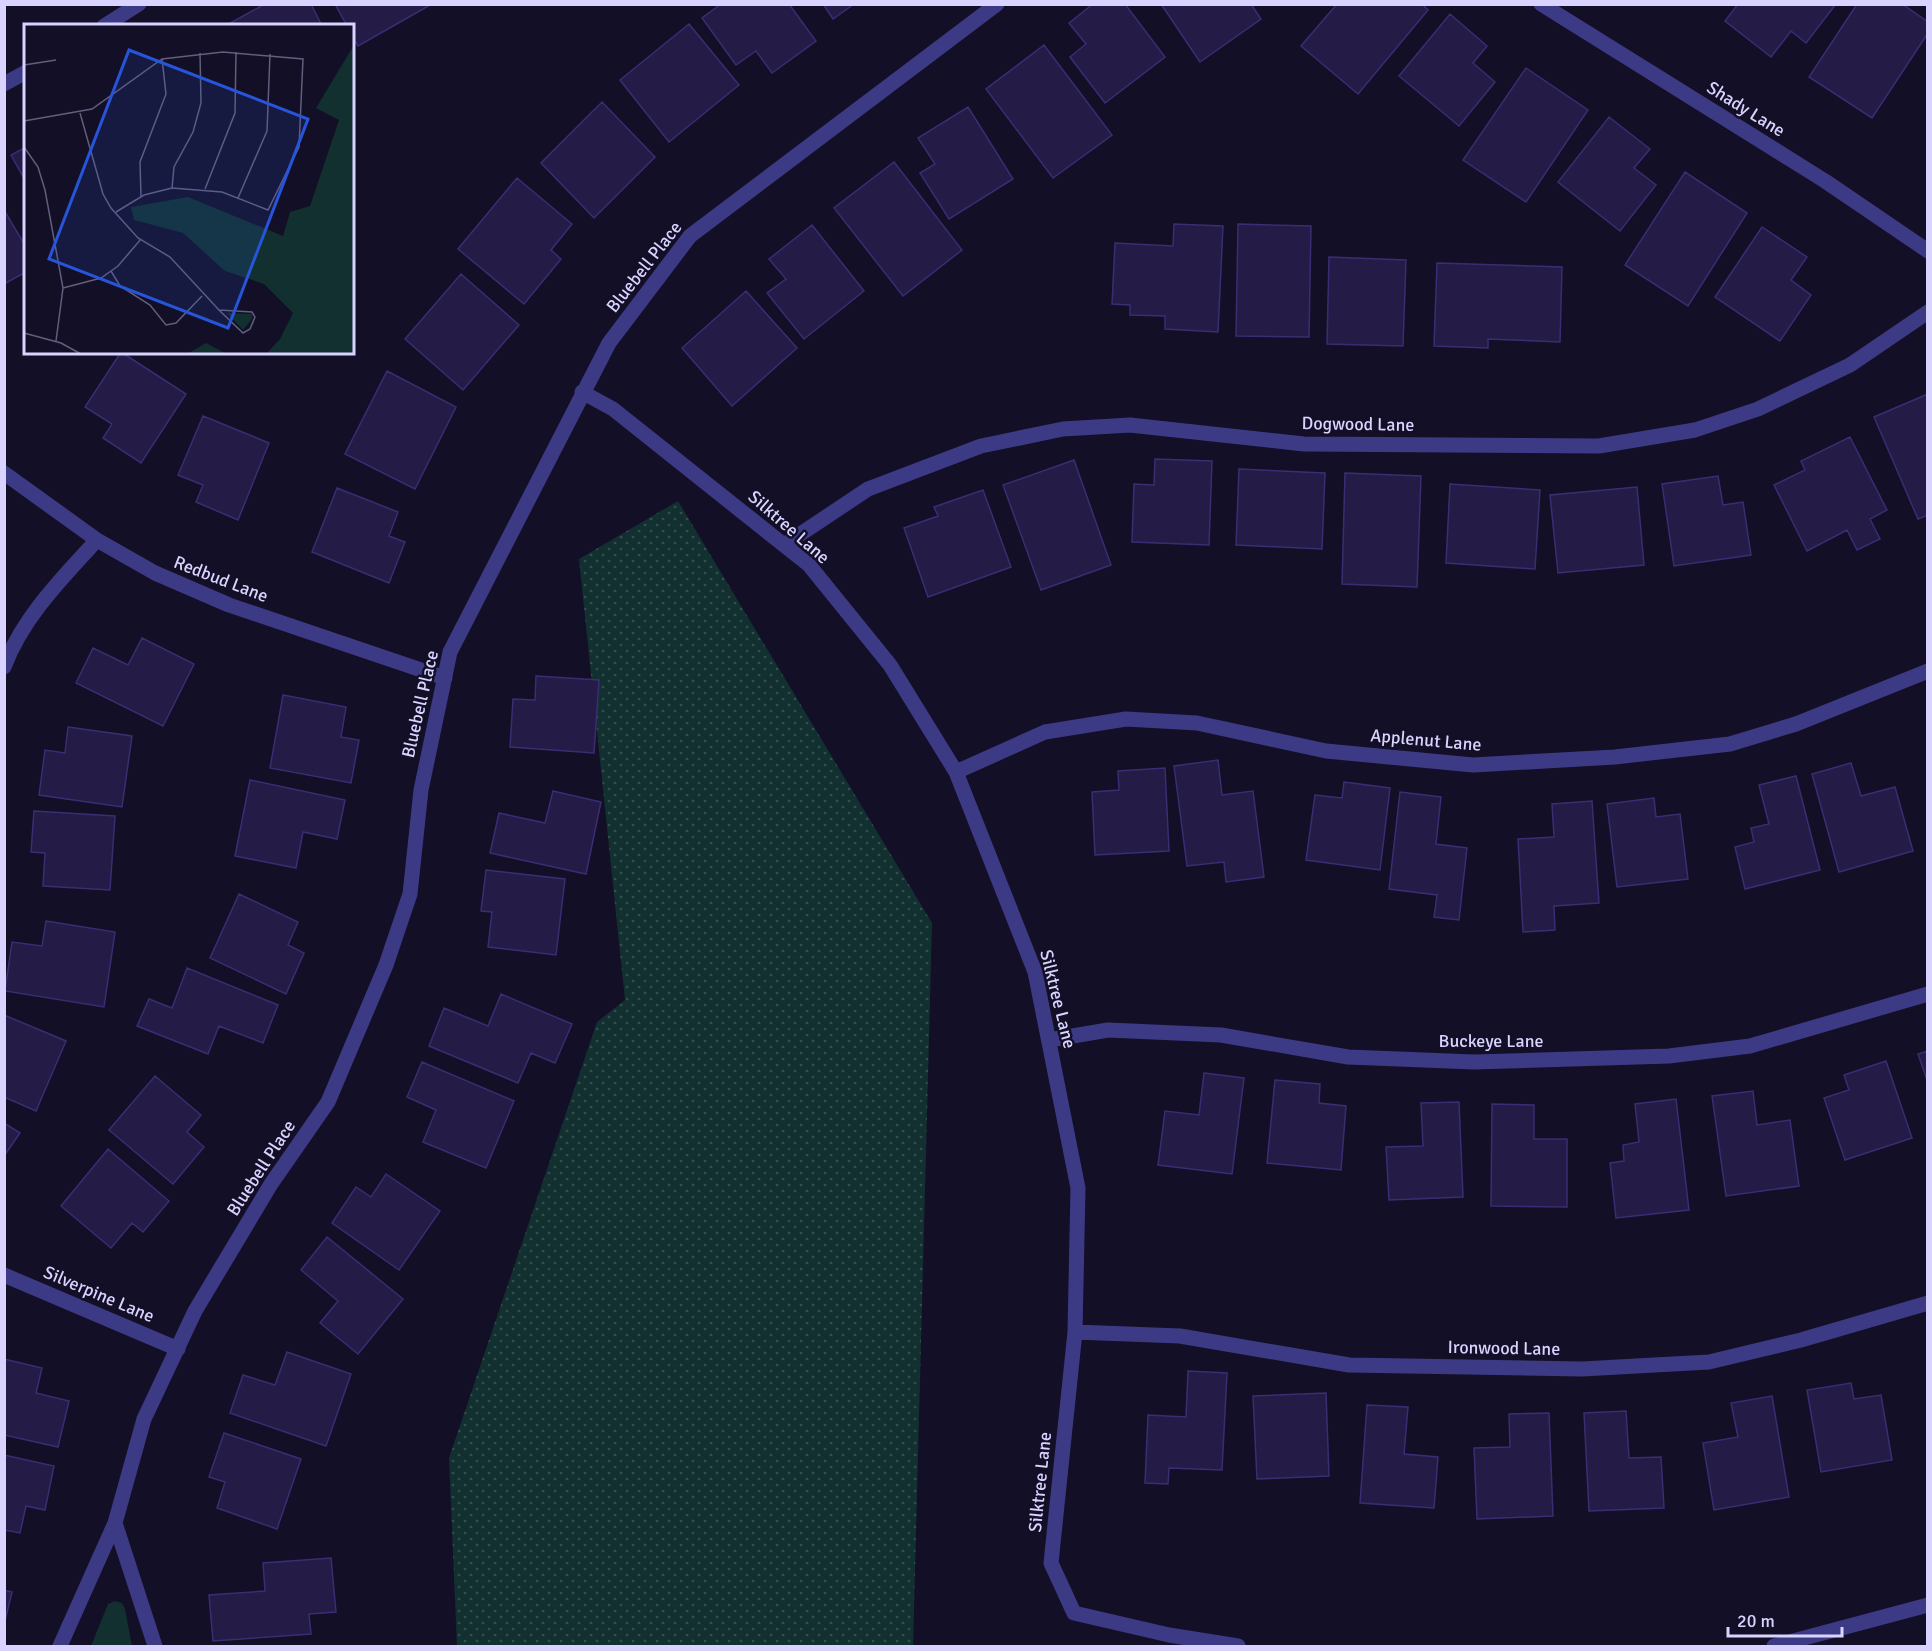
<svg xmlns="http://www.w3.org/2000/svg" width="1932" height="1651" viewBox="0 0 1932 1651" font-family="Signika,sans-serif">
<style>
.grass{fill:url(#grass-dots)}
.park{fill:#12302f}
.building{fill:#241b47;stroke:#3b2d73;stroke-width:1.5}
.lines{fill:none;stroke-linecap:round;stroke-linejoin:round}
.street{stroke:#3d3a85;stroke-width:15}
.labels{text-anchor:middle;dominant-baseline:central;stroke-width:5;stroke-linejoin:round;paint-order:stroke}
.street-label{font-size:18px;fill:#d9d4ff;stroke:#130f26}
.inset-road{fill:none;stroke:#625e7d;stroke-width:1.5}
.view{fill:#2655da;fill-opacity:0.15;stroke:#2655da;stroke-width:3}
.inset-edge{fill:none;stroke:#d9d4ff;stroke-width:3}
</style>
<defs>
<pattern id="grass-dots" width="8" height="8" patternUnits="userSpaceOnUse" patternTransform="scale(1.5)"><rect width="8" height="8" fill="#12302f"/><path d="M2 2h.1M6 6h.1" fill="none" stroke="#344d4e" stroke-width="1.8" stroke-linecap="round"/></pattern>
</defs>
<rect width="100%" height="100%" fill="#130f26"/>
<path class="grass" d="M 678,501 L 932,923 L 913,1646 L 457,1646 L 449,1458 L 597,1022 L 625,1000 L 579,559 Z"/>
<path class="park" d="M 115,1601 L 122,1603 L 125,1609 L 132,1646 L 91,1646 L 108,1604 Z"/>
<path class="building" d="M 265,4 L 311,4 L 322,26 L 225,26 Z
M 335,4 L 432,4 L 358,46 L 352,36 L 352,26 L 347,26 Z
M 721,4 L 789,4 L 816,41 L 772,73 L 756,51 L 736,65 L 702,18 Z
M 823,4 L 854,4 L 833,19 Z
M 1093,4 L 1125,4 L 1165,57 L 1105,103 L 1070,57 L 1086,44 L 1069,23 Z
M 1161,4 L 1251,4 L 1261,19 L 1200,62 Z
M 1337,4 L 1422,4 L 1428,10 L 1358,94 L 1301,46 Z
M 1738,4 L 1836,4 L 1806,43 L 1791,31 L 1771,57 L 1725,21 Z
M 1857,4 L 1902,4 L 1928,22 L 1928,33 L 1872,118 L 1809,77 Z
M 1450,14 L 1487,46 L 1473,63 L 1495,82 L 1459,126 L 1399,76 Z
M 689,24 L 739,85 L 669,142 L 620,80 Z
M 1044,45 L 1112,135 L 1053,178 L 986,89 Z
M 1526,68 L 1588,110 L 1526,202 L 1463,160 Z
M 602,102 L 655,157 L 594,218 L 541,163 Z
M 968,107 L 1013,179 L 949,219 L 920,173 L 935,164 L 918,138 Z
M 1609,117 L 1650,149 L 1634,168 L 1656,185 L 1620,231 L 1558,182 Z
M 26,147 L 26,182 L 11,155 Z
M 894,162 L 962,250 L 903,296 L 834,208 Z
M 1685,172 L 1747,213 L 1688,306 L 1625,265 Z
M 517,178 L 572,224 L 551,250 L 561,259 L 524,304 L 458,249 Z
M 4,210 L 26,247 L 26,272 L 4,284 Z
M 1174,224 L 1223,226 L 1218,332 L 1165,329 L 1165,316 L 1130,315 L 1130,305 L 1112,304 L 1115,243 L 1173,246 Z
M 1238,224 L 1311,226 L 1309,337 L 1236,336 Z
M 812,225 L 864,291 L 804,339 L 767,293 L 786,279 L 769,259 Z
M 1762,227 L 1807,257 L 1791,280 L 1811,295 L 1780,341 L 1715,297 Z
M 1329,257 L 1406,260 L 1403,346 L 1327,344 Z
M 1437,263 L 1562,267 L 1560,342 L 1488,339 L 1488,348 L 1434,346 Z
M 461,274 L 519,325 L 463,390 L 405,339 Z
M 746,291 L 797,348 L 732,406 L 682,348 Z
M 121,352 L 186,394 L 141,463 L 103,438 L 112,424 L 85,407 Z
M 387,371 L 456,407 L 415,489 L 345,454 Z
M 1928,394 L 1928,515 L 1918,519 L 1874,417 Z
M 203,416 L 269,443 L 238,520 L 196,502 L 203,485 L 178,475 Z
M 1850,437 L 1887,510 L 1870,519 L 1880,539 L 1857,550 L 1847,530 L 1807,551 L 1774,485 L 1805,470 L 1801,461 Z
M 1155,459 L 1212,461 L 1209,545 L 1132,542 L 1134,484 L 1154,485 Z
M 1074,460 L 1111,565 L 1041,590 L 1003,485 Z
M 1239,469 L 1325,473 L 1322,549 L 1236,545 Z
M 1345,473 L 1421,476 L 1417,587 L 1342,584 Z
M 1718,476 L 1723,505 L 1743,502 L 1751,555 L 1674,566 L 1662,484 Z
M 1450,484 L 1540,490 L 1535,569 L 1446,563 Z
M 1637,487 L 1644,565 L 1558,573 L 1550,495 Z
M 337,488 L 398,512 L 389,536 L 405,542 L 389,583 L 312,552 Z
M 983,490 L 1011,567 L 928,597 L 904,528 L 938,516 L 934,507 Z
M 142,638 L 194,664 L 163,726 L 76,683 L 93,648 L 128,665 Z
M 536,676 L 599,680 L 594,753 L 510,747 L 513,699 L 535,700 Z
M 283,695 L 346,707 L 341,737 L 359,740 L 351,783 L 270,768 Z
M 68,727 L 132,736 L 122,807 L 39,795 L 45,750 L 65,753 Z
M 1218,760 L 1222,795 L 1253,791 L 1264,877 L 1226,882 L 1224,862 L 1187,866 L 1174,766 Z
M 1851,763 L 1861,796 L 1895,787 L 1913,851 L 1839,872 L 1812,774 Z
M 1165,768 L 1169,851 L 1095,855 L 1092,792 L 1119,790 L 1118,771 Z
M 1796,776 L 1820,870 L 1745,889 L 1735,847 L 1754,842 L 1751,828 L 1769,824 L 1759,785 Z
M 250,780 L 345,800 L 337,839 L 303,832 L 296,868 L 235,856 Z
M 1344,782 L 1390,788 L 1380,870 L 1306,860 L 1315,795 L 1342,798 Z
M 553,791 L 601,802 L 586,874 L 490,853 L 499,813 L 545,823 Z
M 1400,792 L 1441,797 L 1436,844 L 1467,848 L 1459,920 L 1434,917 L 1437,895 L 1389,889 Z
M 1654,798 L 1656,817 L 1680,814 L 1688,879 L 1617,887 L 1607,804 Z
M 1592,801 L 1599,903 L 1554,906 L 1555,930 L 1523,932 L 1518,839 L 1554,837 L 1552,804 Z
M 34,811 L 115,816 L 110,890 L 43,886 L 45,853 L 31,852 Z
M 486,870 L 565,879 L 556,955 L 488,947 L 492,912 L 481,911 Z
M 239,894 L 298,922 L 288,945 L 304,953 L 286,994 L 210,958 Z
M 46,921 L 115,932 L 104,1007 L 5,991 L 12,942 L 42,946 Z
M 187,968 L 278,1005 L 263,1043 L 219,1026 L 208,1054 L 137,1026 L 149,999 L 172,1008 Z
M 501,994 L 572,1024 L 555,1063 L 531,1053 L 518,1083 L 429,1046 L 444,1008 L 488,1026 Z
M 4,1015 L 66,1041 L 36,1111 L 4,1097 Z
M 1928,1051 L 1928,1083 L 1918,1054 Z
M 1886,1061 L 1912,1138 L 1845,1160 L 1824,1098 L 1849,1090 L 1844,1075 Z
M 422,1062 L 514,1101 L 486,1168 L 423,1142 L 436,1110 L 407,1097 Z
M 1204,1073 L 1244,1078 L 1232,1174 L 1158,1165 L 1165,1111 L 1199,1115 Z
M 155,1076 L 201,1115 L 187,1132 L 204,1147 L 173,1184 L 109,1130 Z
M 1275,1080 L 1320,1084 L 1319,1103 L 1346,1106 L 1341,1170 L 1267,1163 Z
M 1753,1091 L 1757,1125 L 1790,1120 L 1799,1186 L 1726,1196 L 1712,1096 Z
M 1676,1099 L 1689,1210 L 1616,1218 L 1610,1163 L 1624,1161 L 1623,1145 L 1639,1142 L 1635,1104 Z
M 1459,1102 L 1463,1197 L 1389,1200 L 1386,1147 L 1423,1146 L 1421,1103 Z
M 1492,1104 L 1534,1105 L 1534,1139 L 1567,1139 L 1567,1207 L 1491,1206 Z
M 4,1123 L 20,1133 L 4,1156 Z
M 108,1149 L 169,1201 L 143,1232 L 132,1223 L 111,1248 L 61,1206 Z
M 386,1174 L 440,1211 L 399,1270 L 332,1223 L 356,1187 L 371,1197 Z
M 327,1237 L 403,1299 L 358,1354 L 320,1323 L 338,1301 L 301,1270 Z
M 287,1352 L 351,1374 L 326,1446 L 230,1413 L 243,1375 L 275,1385 Z
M 4,1359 L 42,1368 L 36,1393 L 69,1401 L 58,1447 L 4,1435 Z
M 1188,1371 L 1227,1373 L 1222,1470 L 1169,1468 L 1168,1484 L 1145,1483 L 1148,1415 L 1186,1417 Z
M 1851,1383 L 1854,1399 L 1881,1395 L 1892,1460 L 1821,1472 L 1807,1390 Z
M 1326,1393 L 1329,1476 L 1257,1479 L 1253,1396 Z
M 1772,1396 L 1789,1497 L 1714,1510 L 1703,1443 L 1738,1437 L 1731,1403 Z
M 1367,1405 L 1408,1407 L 1404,1454 L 1438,1457 L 1434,1508 L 1360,1503 Z
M 1626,1411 L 1629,1458 L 1661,1457 L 1664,1508 L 1589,1511 L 1584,1413 Z
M 1549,1413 L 1553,1516 L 1477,1519 L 1474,1448 L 1510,1447 L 1509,1414 Z
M 224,1433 L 301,1459 L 277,1529 L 217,1508 L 225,1482 L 209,1477 Z
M 4,1455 L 54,1466 L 45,1510 L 26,1506 L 20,1533 L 4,1530 Z
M 331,1558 L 336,1612 L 309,1614 L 311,1634 L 213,1641 L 209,1595 L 265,1591 L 263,1563 Z
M 4,1590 L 12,1592 L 4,1625 Z"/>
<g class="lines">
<path class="street" d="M 1541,4 L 1825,181 L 1928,251
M 104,26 L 139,4
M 4,84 L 26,72
M 582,392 L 613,409 L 809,565 L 890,665 L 956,772 L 1035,972 L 1078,1188 L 1075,1332 L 1051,1563 L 1074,1613 L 1169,1635 L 1238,1646
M 4,473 L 97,540 L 155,573 L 229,605 L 445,678
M 784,545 L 868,489 L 981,446 L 1063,429 L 1130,425 L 1304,444 L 1599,446 L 1695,430 L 1758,409 L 1850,365 L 1928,312
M 4,667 C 23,617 62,578 97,540
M 956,772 L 1045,732 L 1126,719 L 1197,723 L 1326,751 L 1473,765 L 1615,757 L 1730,744 L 1796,724 L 1928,671
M 1049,1040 L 1108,1030 L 1221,1035 L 1348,1057 L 1474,1062 L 1669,1056 L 1750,1046 L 1928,994
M 4,1275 L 178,1349
M 1075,1332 L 1180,1336 L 1349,1365 L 1582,1369 L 1709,1362 L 1801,1340 L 1928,1303
M 115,1523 L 144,1419 L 195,1311 L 271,1184 L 328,1102 L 386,965 L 410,894 L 421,790 L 450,652 L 609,343 L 690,236 L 997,4
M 60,1646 L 115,1523 L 155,1646
M 1774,1646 L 1928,1605"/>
</g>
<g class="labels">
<g class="street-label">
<text transform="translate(1746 109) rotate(32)">Shady Lane</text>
<text transform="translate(644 267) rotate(-52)">Bluebell Place</text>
<text transform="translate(1358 424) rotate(1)">Dogwood Lane</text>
<text transform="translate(789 527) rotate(41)">Silktree Lane</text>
<text transform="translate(221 579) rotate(21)">Redbud Lane</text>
<text transform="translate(420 704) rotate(-77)">Bluebell Place</text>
<text transform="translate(1426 740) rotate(5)">Applenut Lane</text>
<text transform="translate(1058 999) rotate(76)">Silktree Lane</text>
<text x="1491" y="1041">Buckeye Lane</text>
<text transform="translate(261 1168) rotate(-57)">Bluebell Place</text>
<text transform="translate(99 1294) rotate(23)">Silverpine Lane</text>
<text transform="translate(1504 1348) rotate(1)">Ironwood Lane</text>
<text transform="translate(1040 1482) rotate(-84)">Silktree Lane</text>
</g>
</g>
<g transform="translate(24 24)">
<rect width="330" height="330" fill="#130f26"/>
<path d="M 330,21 L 330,330 L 242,330 L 256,315 L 269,289 L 240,260 L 201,247 L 159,209 L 110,196 L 107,183 L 164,173 L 259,212 L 266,188 L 286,182 L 315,96 L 292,84 ZM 182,319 L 203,330 L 163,330 Z" fill="#12302f"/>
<path d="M 203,289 L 228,290 L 228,295 L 219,306 Z" fill="#12302f"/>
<path class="inset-road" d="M 0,41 L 32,36M 56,89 L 79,170 L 87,184 L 114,214 L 146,233 L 195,286M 0,97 L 68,85 L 138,35 L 199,28 L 279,35 L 275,123 L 244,186 L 198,168 L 148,164 L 120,171 L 92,188M 0,123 L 14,143 L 21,166 L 39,264 L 32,317M 148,164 L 150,143 L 169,108 L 177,79 L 176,29M 181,165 L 211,89 L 212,28M 117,173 L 116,138 L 142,70 L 138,35M 214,174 L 243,107 L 246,30M 87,247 L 96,262 L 126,281 L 142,301 L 152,299 L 178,272M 39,264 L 77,254 L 94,242 L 117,215M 195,286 L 228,288 L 231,293 L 226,305 L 219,309 ZM 0,309 L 37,319 L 57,330"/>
<path class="view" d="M 105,26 L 284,95 L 204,304 L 25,235 Z"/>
<rect width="330" height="330" class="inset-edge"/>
</g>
<rect width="1932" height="1651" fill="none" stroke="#d9d4ff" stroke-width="12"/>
<path d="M1728 1627v9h114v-9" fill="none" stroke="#d9d4ff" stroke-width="3"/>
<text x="1737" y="1627" font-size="18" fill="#d9d4ff" stroke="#130f26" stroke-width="4.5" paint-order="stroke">20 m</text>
</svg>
